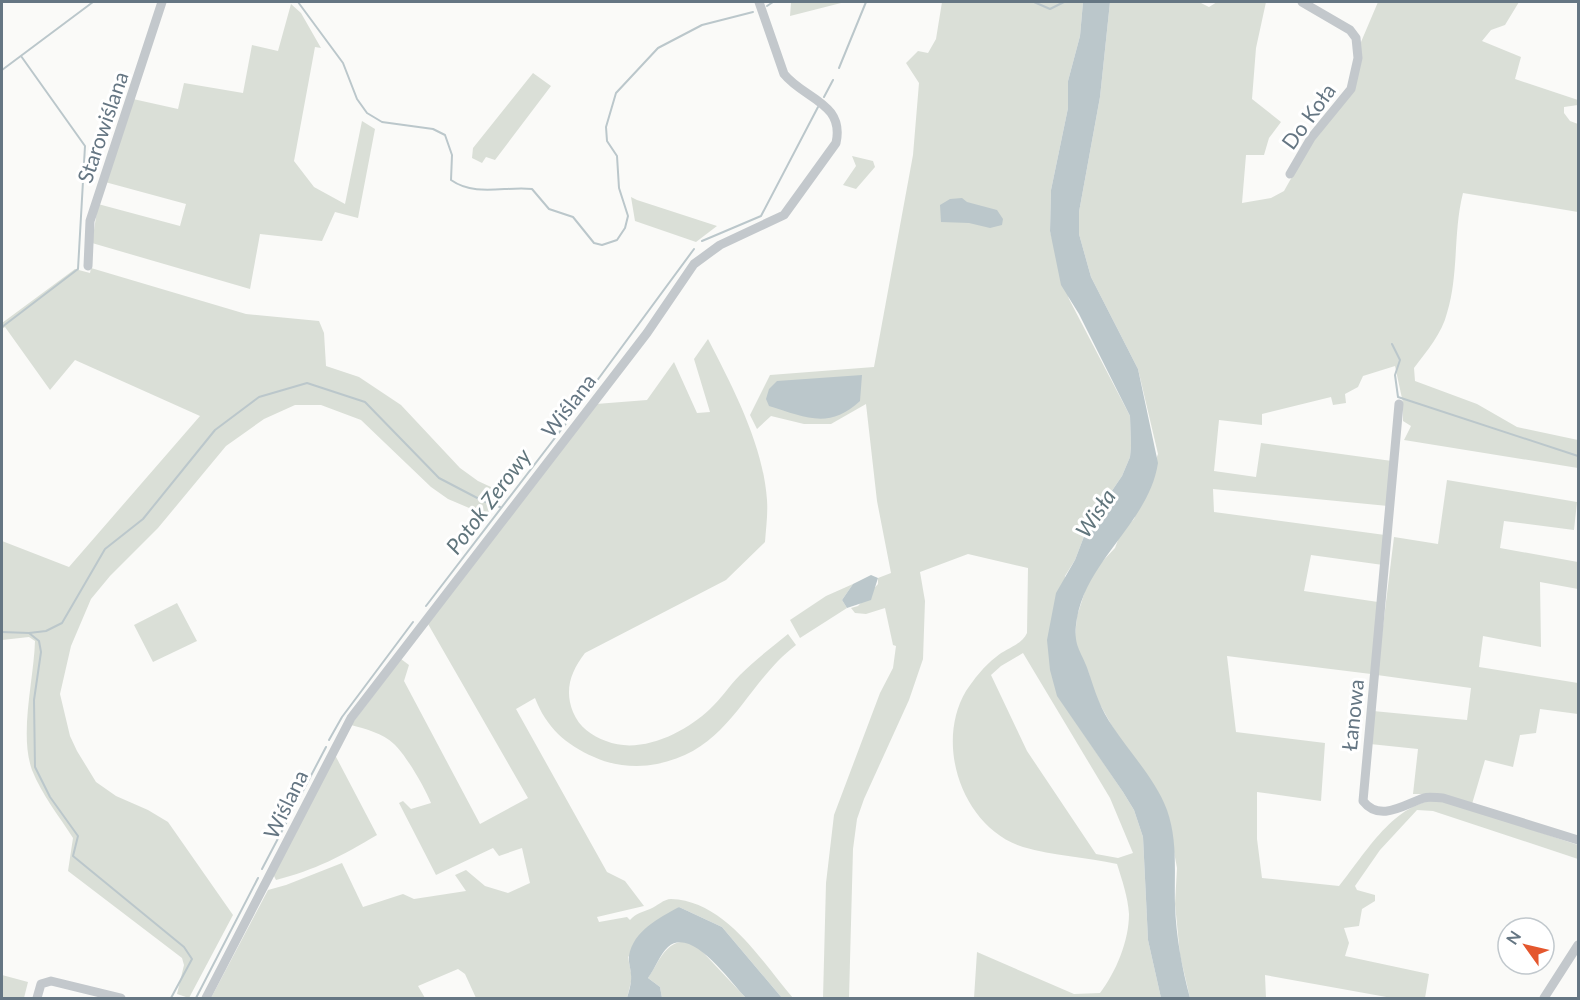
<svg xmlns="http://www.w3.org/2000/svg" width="1580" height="1000" viewBox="0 0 1580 1000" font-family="Lato,sans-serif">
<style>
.green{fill:#dadfd7;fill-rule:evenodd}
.water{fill:#bbc7cb}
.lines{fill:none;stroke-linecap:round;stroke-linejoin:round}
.stream{stroke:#bbc7cb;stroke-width:2}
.street{stroke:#c3c8cc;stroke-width:9}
.labels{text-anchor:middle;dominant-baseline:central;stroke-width:6;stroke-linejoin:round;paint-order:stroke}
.street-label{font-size:21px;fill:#657683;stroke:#fff}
.water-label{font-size:22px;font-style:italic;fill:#60757c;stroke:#fff}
</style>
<rect width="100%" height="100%" fill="#fafaf8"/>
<path class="green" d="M 795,2 L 845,2 L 790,16 L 791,3 Z
M 942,2 L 1083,2 L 1080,36 L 1068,81 L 1068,108 L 1051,190 L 1050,231 L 1069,299 L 1130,416 L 1131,446 L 1130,457 L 1122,476 L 1088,526 L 1075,560 L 1065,576 L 1058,696 L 1123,792 L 1134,810 L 1143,837 L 1148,940 L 1161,998 L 974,998 L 977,952 L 1074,994 L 1100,993 C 1116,972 1129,941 1129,914 C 1128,897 1122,880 1117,864 C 1087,857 1053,856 1023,847 C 963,828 934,745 966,691 C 974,679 984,666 996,657 C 1006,648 1022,645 1027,633 L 1028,568 L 968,554 L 920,572 L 925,601 L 923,659 L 909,700 L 864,799 L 857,819 L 853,849 L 849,998 L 823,998 L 826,883 L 834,815 L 880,693 L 893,668 L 896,646 L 893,645 L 885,608 L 866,614 L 855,613 L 851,608 L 858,606 L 878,584 L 878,578 L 891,573 L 877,501 L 866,404 L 831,424 L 804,424 L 771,416 L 757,429 L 750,415 L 770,375 L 874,367 L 913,155 L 919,83 L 906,63 L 918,51 L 928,53 L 936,39 ZM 1023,653 L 1110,798 L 1133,853 L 1118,858 L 1096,854 L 1027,751 L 991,675 L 1001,666 Z
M 1110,2 L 1199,2 L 1209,7 L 1217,2 L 1266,2 L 1256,48 L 1252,99 L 1281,122 L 1269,138 L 1264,155 L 1246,155 L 1242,203 L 1271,198 L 1284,191 L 1311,143 L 1351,95 L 1361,60 L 1361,42 L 1378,2 L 1519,2 L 1505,25 L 1491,30 L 1482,41 L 1521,57 L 1515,79 L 1578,100 L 1578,105 L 1564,107 L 1564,113 L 1570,121 L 1578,124 L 1578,212 L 1463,193 C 1453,232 1459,274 1447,313 C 1442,333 1427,351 1414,368 L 1415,381 L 1477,404 L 1517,427 L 1578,440 L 1578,468 L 1404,440 L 1411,426 L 1403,421 L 1403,403 L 1395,366 L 1363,376 L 1358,387 L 1345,394 L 1346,403 L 1333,405 L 1331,397 L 1262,414 L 1262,425 L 1219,420 L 1214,471 L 1256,477 L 1261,443 L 1392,461 L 1388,506 L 1213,489 L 1214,512 L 1385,535 L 1383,565 L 1311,555 L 1304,591 L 1378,602 L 1371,674 L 1227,656 L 1236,732 L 1325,743 L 1321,801 L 1257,792 L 1257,839 L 1262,878 L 1339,886 C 1366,853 1396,798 1443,800 L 1578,845 L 1578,859 L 1433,811 L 1417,810 L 1380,850 L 1355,886 L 1357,890 L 1375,895 L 1375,901 L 1362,909 L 1359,926 L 1344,928 L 1349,943 L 1345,956 L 1429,974 L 1425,998 L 1392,998 L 1265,975 L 1266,998 L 1190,998 L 1180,955 L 1175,904 L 1177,868 L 1166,809 L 1112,726 L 1092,690 L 1089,673 L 1076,649 L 1075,637 L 1077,616 L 1086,588 L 1097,567 L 1115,548 L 1121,532 L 1134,519 L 1158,454 L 1138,369 L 1091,277 L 1079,234 L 1079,212 L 1100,97 Z
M 291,4 L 301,13 L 321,48 L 315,47 L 294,161 L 314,187 L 345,204 L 362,121 L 375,129 L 358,218 L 335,212 L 322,241 L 260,234 L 250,289 L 92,243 L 98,204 L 180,226 L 186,204 L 105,182 L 133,99 L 178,109 L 184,83 L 243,93 L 252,45 L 278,51 Z
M 533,73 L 551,86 L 495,160 L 486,157 L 482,163 L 472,158 L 473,148 Z
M 852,156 L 873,161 L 875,167 L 856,189 L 843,185 L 856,166 Z
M 631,197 L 637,200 L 717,226 L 696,242 L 635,221 Z
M 91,268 L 246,314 L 319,321 L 324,333 L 326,366 L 359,377 L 401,405 L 460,468 L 478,481 L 506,494 L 488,516 L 448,499 L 431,487 L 361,420 L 321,405 L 295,405 L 264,419 L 226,446 L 158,528 L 110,576 L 91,599 L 71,646 L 60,694 L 70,736 L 77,751 L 96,782 L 116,796 L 148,810 L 168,822 L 233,915 L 189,998 L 177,994 L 184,965 L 182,958 L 68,871 L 73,838 C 59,816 42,795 32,770 C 19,734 34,679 35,641 L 29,637 L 2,640 L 2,541 L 69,567 L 200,416 L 75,360 L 50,390 L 5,327 L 2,329 L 2,323 L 75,269 L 90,273 Z
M 708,339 C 733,388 763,444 767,500 C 768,514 766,528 765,542 L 726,580 L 585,653 C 571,671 564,690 573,712 C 579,727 592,736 606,741 C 640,755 685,733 710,709 C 721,699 729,686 740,675 C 755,660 772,647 788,634 L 796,645 C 744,685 730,750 657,764 C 637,768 613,766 594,757 C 566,745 546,727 535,698 L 516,709 L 607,872 L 625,881 L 644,906 L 597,917 L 599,922 L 627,917 L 630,920 C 636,913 643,912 650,909 C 657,906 664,899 671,899 C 726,901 761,961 793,998 L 782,998 L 722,927 L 679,907 L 628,957 L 632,978 L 627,998 L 476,998 L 465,974 L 458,969 L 418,986 L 425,998 L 211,998 L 268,890 L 286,885 L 342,863 L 363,907 L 403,894 L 414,899 L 466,891 L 455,875 L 466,870 L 485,886 L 508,893 L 530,883 L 522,848 L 499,856 L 493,848 L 436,875 L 399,803 L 403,801 L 411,809 L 431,803 C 425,788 406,755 394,744 C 383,733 365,729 351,725 L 401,659 L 409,665 L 404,681 L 480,824 L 528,798 L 428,624 L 596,404 L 647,400 L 674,362 L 697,413 L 710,412 L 694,359 Z
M 1447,480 L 1577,502 L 1574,530 L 1504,521 L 1500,548 L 1578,562 L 1578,589 L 1540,582 L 1541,647 L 1483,636 L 1479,667 L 1578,683 L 1578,714 L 1540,709 L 1536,733 L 1520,735 L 1513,767 L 1485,760 L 1472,804 L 1434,794 L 1413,794 L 1418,749 L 1370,744 L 1373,711 L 1467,720 L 1471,688 L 1377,675 L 1394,537 L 1438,544 Z
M 853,584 L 842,600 L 847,608 L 800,638 L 790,620 L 826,596 Z
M 177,603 L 197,641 L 153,662 L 134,625 Z
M 334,753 L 377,835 C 342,856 315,870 276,880 L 273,874 Z
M 687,941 L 698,947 L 746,998 L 662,998 L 660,987 L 648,978 C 660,961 664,942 687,941 Z
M 2,975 L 28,982 L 24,998 L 2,998 Z"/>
<path class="water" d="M 1083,2 L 1110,2 L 1100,97 L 1079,212 L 1079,234 L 1091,277 L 1138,369 L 1158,463 C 1149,522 1088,558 1077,618 C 1072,647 1081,649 1089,673 C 1095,692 1101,710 1113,727 C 1130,753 1156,780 1167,810 C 1178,841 1174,873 1175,905 C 1176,936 1182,968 1190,998 L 1161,998 L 1148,940 L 1143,837 L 1134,810 L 1123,792 L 1057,696 L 1050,670 L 1047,640 L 1056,593 L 1075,560 L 1088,526 L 1122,476 L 1130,457 L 1131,446 L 1130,416 L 1079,314 L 1061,285 L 1050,231 L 1051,190 L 1068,108 L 1068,81 L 1080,36 Z
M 962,198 L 967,202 L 997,210 L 1003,219 L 1002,225 L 990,228 L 969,223 L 941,222 L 940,205 L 950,199 Z
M 862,375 L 860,401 C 829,430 805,417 769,406 L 766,399 L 769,389 L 777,381 Z
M 871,575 L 878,578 L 871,600 L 847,608 L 842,600 L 853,584 Z
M 679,907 L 722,927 L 782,998 L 746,998 C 730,982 692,926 668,947 C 660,954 655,969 648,978 L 660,987 L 662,998 L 627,998 C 629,991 632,982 631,975 C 631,969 628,962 629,956 C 633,931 659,918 679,907 Z"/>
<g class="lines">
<path class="stream" d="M 298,2 L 343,63 L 357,99 L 367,113 L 382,122 L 433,129 L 445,135 L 452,155 L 451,180 C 475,197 505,186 532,189 L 549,209 L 573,217 L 594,243 L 602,245 L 617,240 L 625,228 L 628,216 L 619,188 L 617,156 L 607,141 L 606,127 L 616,93 L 658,48 L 702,25 L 753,12
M 1034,2 L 1050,9 L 1064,2
M 767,6 L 773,2
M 839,68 L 866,2
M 2,70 L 93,2
M 824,97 L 833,80
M 702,241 L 761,216 L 818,107
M 2,327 L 78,269 L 85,146 L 21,56
M 1392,344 L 1400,360 L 1395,375 L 1398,397 L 1578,456
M 582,401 L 694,249
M 426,606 L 574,413
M 2,632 L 29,633 L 39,641 L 41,652 L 34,700 L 35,767 L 50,797 L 78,836 L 73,856 L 184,947 L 192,959 L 171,998
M 29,633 L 46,631 L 62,623 L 105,549 L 143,519 L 215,430 L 259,397 L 307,383 L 365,402 L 439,478 L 483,501 L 500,507
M 329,740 L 342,717 L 413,622
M 262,869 L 326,747
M 196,998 L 258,878"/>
<path class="street" d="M 1290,174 L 1311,138 L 1351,89 L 1358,58 L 1356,38 L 1350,30 L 1302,2
M 88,266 L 90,221 L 162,2
M 1399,404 L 1363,801 C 1380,823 1405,804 1424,798 C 1429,796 1437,798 1443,798 L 1578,840
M 37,998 L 41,984 L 51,981 L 121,998
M 206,998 L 351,718 L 647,333 L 694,264 L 720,245 L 784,215 L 836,143 C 845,103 804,99 784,74 L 759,2
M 1544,998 L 1578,945"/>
</g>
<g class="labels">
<g class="street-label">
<text transform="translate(1308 116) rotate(-54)">Do Koła</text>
<text transform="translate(102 127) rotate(-71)">Starowiślana</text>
<text transform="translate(568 405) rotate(-52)">Wiślana</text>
<text transform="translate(1352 715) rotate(-84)">Łanowa</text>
<text transform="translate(285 804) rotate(-64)">Wiślana</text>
</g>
<g class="water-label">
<text transform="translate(488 501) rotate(-53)">Potok Zerowy</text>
<text transform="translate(1095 513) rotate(-56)">Wisła</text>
</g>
</g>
<rect width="1580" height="1000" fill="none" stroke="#657683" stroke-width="6"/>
<g transform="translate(1526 946) rotate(304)"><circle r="28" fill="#ffffff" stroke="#c1c8cd" stroke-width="1.5"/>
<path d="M0-4.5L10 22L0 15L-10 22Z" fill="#e4572e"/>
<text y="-9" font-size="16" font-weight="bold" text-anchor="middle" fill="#657683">N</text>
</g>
</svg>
